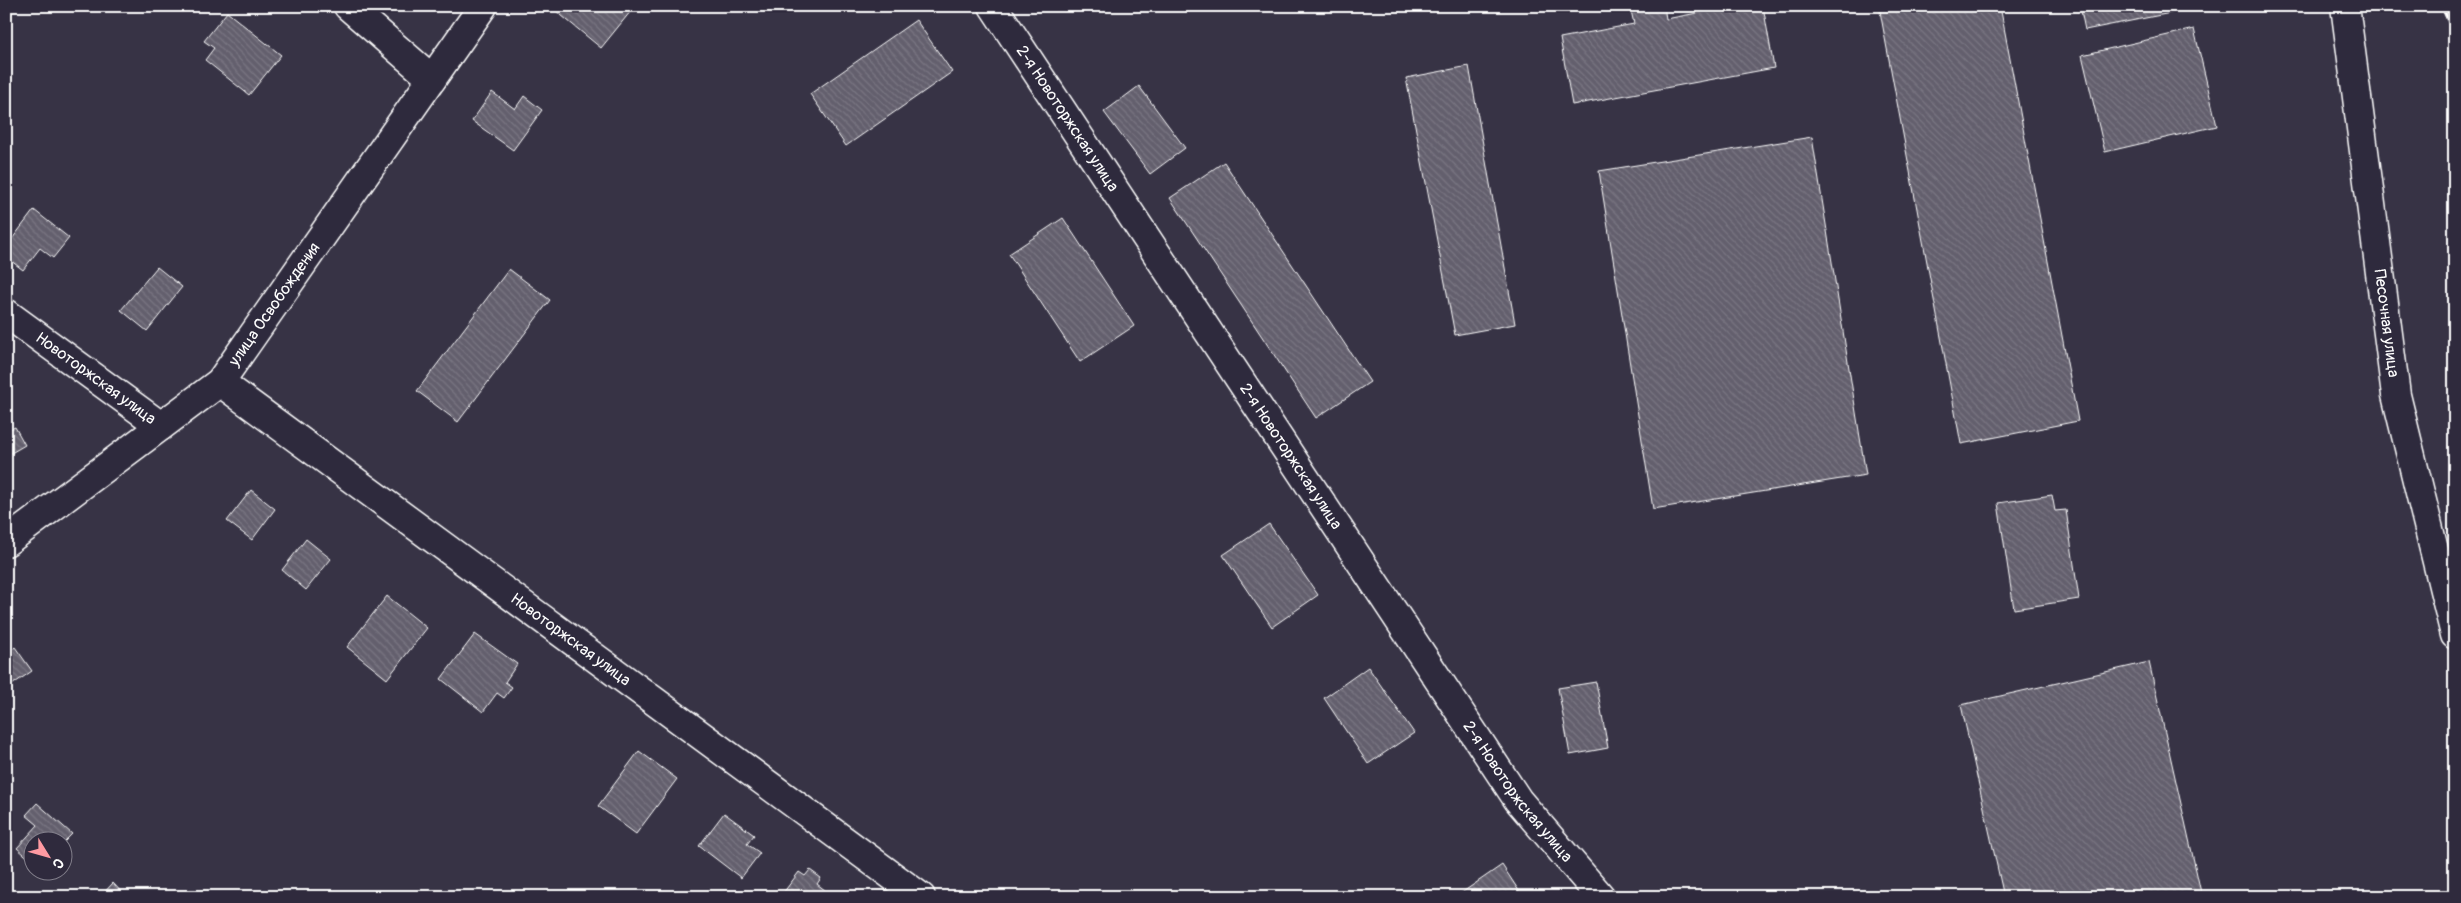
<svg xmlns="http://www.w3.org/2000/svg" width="2461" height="903" viewBox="0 0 2461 903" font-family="Pangolin,sans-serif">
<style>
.building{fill:url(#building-back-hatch);stroke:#fff}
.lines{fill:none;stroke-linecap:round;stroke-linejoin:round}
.minor-casing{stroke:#fff;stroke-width:31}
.minor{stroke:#2f2a3d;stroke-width:28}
.rail{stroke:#fff;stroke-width:4}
.labels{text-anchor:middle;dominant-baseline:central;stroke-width:4.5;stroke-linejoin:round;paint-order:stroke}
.street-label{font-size:16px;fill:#fff;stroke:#2f2a3d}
</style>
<defs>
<pattern id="building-back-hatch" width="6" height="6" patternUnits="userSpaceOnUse" patternTransform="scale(1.25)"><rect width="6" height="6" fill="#635f6d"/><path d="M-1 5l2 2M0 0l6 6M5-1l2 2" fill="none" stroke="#7a7783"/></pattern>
</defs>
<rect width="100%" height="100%" fill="#373345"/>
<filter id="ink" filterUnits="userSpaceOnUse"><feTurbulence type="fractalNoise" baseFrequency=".02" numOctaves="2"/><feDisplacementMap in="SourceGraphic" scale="10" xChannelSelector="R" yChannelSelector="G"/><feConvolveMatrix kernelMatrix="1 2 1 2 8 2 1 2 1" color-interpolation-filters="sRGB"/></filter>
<g filter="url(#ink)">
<path class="building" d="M 550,6 L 635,6 L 601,48 Z
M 1630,6 L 1664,6 L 1666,19 L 1734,6 L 1763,6 L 1774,68 L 1572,105 L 1560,38 L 1634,24 Z
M 1879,6 L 2000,6 L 2078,421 L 1961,444 Z
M 2080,6 L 2180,6 L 2181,11 L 2085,30 Z
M 227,12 L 281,55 L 249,95 L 205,60 L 214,48 L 204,41 Z
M 916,20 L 952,72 L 846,146 L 810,94 Z
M 2194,29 L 2217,126 L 2105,152 L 2082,55 Z
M 1469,66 L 1515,324 L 1455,335 L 1406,78 Z
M 1139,86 L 1185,148 L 1150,174 L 1104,112 Z
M 492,92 L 515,109 L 524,96 L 542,110 L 513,150 L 472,121 Z
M 1812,137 L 1866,475 L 1653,509 L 1599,171 Z
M 1224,162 L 1370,382 L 1316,418 L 1170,198 Z
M 34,210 L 69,238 L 53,258 L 40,248 L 23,270 L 6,257 L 6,247 Z
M 1063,218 L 1134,326 L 1080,362 L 1009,254 Z
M 157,267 L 182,287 L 147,331 L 121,310 Z
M 509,269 L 550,300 L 458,422 L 417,391 Z
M 15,427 L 25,445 L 6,456 L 6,431 Z
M 251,490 L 275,509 L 252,540 L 227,521 Z
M 2052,495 L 2055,511 L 2066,510 L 2079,599 L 2014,609 L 1998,503 Z
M 1269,524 L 1318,595 L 1272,627 L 1223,555 Z
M 306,539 L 331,559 L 306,590 L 282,570 Z
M 387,596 L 427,628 L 387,679 L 347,647 Z
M 475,634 L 517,664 L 505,682 L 512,687 L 504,698 L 497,693 L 483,712 L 441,679 Z
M 15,647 L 32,671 L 6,689 L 6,654 Z
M 2149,662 L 2202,897 L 2004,897 L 1961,705 Z
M 1368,667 L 1414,733 L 1368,764 L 1324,698 Z
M 1596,682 L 1608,748 L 1570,755 L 1558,688 Z
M 639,751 L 677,779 L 636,834 L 598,806 Z
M 37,803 L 72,834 L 62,844 L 62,840 L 32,840 L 32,861 L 17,848 L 38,825 L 26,815 Z
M 724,813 L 754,835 L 747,844 L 760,853 L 741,878 L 699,846 Z
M 1502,865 L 1523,897 L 1462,897 L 1460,894 Z
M 810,870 L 821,878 L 817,884 L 834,897 L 780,897 L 799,872 L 805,876 Z
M 113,883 L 126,897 L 100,897 Z"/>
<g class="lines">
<defs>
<g id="minor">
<path d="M 348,6 L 432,79"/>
<path id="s1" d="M 993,6 L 1518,800 L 1601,897"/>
<path id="s2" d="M 2345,6 L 2396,395 L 2455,635"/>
<path id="s3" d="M 6,313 L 161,426"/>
<path id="s4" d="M 220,382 L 921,897"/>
<path id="s5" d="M 6,542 L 220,382 L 483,6"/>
</g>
</defs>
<use href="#minor" class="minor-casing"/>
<use href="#minor" class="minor"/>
<path class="rail" d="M 2442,6 L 2455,35"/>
</g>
</g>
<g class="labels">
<g class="street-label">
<text stroke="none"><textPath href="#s1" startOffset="135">2-я Новоторжская улица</textPath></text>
<text stroke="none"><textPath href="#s5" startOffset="362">улица Освобождения</textPath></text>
<text stroke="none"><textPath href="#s2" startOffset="320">Песочная улица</textPath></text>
<text stroke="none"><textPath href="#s3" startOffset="111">Новоторжская улица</textPath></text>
<text stroke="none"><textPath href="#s1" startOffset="540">2-я Новоторжская улица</textPath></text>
<text stroke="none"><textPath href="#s4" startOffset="435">Новоторжская улица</textPath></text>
<text stroke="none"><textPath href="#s1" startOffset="945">2-я Новоторжская улица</textPath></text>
</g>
</g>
<rect width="2461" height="903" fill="none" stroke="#2f2a3d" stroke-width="25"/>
<rect x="12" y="12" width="2436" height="878" fill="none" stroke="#fff" stroke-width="2" filter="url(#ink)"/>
<g transform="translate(48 856) rotate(127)"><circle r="24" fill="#2f2a3d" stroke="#827f8b"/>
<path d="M0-4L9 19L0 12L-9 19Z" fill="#ff9aa2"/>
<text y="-8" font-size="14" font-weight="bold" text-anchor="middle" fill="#ffffff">С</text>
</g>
</svg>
